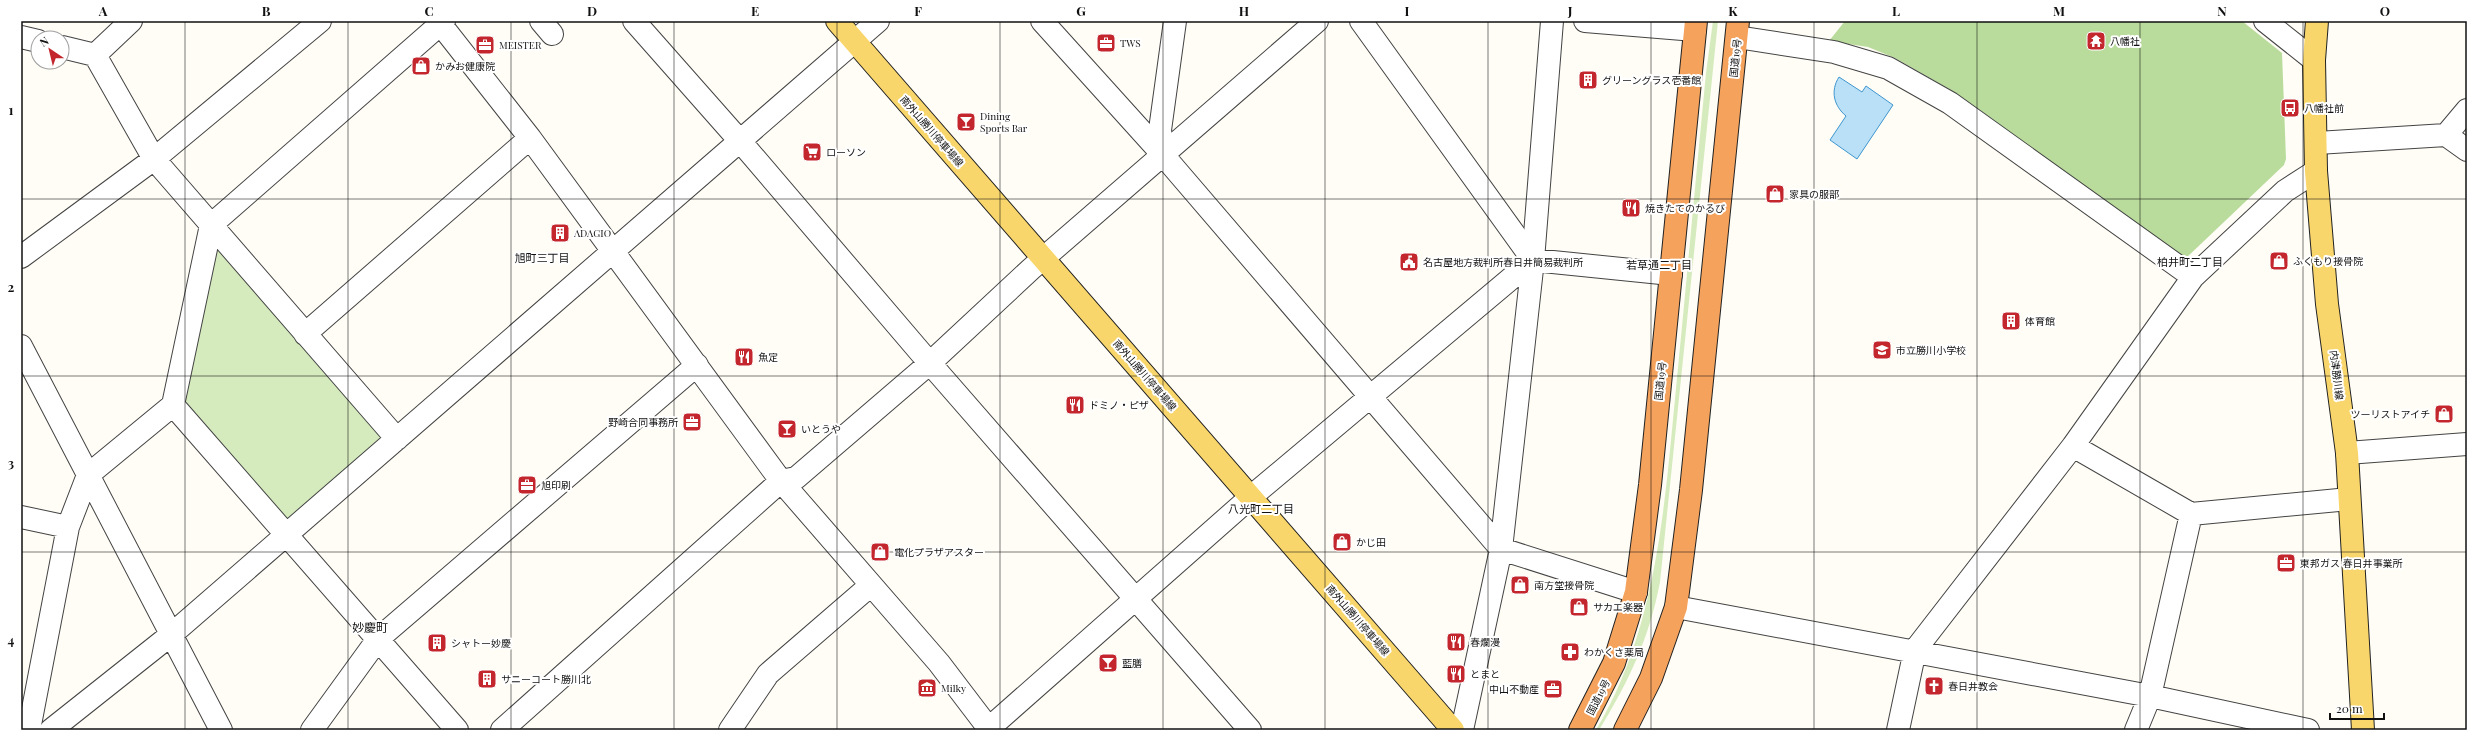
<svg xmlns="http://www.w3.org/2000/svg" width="2488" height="751" viewBox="0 0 2488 751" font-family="'Playfair Display','Noto Sans JP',serif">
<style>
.green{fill:#d5ebbd}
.forest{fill:#b9dc9c}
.water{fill:#b9e0f7;stroke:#3f96cf}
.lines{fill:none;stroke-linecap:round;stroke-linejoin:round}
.minor-casing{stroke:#444;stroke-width:24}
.major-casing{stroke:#222;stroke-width:24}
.highway-casing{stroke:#222;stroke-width:24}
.minor{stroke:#fff;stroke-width:22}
.major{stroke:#f9d66b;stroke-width:22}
.highway{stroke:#f5a25d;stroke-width:22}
.grid{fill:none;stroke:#111;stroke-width:1;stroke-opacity:0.55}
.labels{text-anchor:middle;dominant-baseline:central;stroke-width:4;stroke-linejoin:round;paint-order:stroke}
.poi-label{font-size:10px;fill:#111;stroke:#fff;text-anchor:start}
.street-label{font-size:10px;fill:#111;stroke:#fff}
.neighbourhood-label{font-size:11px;fill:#111;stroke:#fff}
.quarter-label{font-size:12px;fill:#111;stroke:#fff}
.neatline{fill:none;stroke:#111;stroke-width:1.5}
.grid-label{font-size:13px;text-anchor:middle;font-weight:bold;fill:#111}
</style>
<rect width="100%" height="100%" fill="#fffdf5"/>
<path class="green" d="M 1713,21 L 1718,21 L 1660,582 C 1649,639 1629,681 1599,730 L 1596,730 C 1659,625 1665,498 1677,378 C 1687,277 1696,175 1706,73 Z
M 221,250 L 380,434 L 381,441 L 291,521 L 284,520 L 186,407 L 184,398 L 215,252 Z"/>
<path class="forest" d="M 1845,21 L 2242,21 L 2282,53 L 2286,159 L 2284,165 L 2185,259 L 1956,93 L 1895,58 L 1868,47 L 1829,41 Z"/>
<path class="water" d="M 1839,77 L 1862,92 L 1866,86 L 1893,105 L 1857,159 L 1830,140 L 1846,116 C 1834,106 1830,91 1839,77 Z"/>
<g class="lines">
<defs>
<path id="minor" d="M 438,21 L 530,138 L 781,481 L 939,663 L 990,730
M 541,21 L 552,34
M 634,21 L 740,141 L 921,353 L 1250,730
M 1042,21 L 1163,155 L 1501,549 L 1636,592
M 1361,21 L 1533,260 L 1501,549 L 1462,730
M 1585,21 L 1695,30
M 2265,21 L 2314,60
M 21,37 L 38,41
M 1737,37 L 1834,52 L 1888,68 L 1950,103 L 2193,277
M 62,47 L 95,55 L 154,159 L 397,439
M 95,55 L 131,21
M 2446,135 L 2467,150
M 2317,143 L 2446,135 L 2467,110
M 1163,155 L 1160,130 L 1175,21
M 21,257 L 154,159 L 320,21
M 1533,260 L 1671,274
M 305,334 L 530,138
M 21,346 L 221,730
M 173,405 L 457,730
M 2073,446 L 2191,514 L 2349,499
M 2347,453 L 2467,444
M 21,517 L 68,527
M 1676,607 L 2150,696 L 2308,730
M 29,730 L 68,527 L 88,475 L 173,405 L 211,225 L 444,21
M 51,730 L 172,634 L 878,21
M 312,730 L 378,639 L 697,365
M 502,730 L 781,481 L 796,478 L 930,363 L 1031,269 L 1317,21
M 730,730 L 768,674 L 871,585
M 987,730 L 1252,496 L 1533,260 L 1552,21
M 1898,730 L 1915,650 L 2073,446 L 2193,277 L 2285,191 L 2316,171
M 2136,730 L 2150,696 L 2191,514"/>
<path id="major" d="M 837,21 L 1453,730
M 2317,21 L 2314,60 L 2316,171 L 2327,304 L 2347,453 L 2363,730"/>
<path id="highway" d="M 1580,730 L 1614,663 L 1636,592 L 1650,485 L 1696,21
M 1625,730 L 1651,678 L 1676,607 L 1691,490 L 1738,21"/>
</defs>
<use href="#minor" class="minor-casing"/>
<use href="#major" class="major-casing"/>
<use href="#highway" class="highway-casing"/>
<use href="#minor" class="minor"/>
<use href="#major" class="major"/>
<use href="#highway" class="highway"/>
</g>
<path class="grid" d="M 185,21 L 185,730M 348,21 L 348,730M 511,21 L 511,730M 674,21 L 674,730M 837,21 L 837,730M 1000,21 L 1000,730M 1163,21 L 1163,730M 1325,21 L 1325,730M 1488,21 L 1488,730M 1651,21 L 1651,730M 1814,21 L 1814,730M 1977,21 L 1977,730M 2140,21 L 2140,730M 2303,21 L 2303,730M 21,199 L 2467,199M 21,376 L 2467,376M 21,552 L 2467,552"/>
<defs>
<symbol id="temple-square" viewBox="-11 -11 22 22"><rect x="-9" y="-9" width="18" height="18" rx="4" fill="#c4262e" stroke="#fff"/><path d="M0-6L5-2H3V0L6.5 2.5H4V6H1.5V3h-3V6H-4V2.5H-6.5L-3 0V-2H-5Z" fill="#fff"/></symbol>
<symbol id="office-square" viewBox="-11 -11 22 22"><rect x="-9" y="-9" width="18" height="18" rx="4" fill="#c4262e" stroke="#fff"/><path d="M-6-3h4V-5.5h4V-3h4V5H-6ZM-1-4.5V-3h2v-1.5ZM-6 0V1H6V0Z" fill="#fff"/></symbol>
<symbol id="shop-square" viewBox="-11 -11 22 22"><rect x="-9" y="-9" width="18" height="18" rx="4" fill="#c4262e" stroke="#fff"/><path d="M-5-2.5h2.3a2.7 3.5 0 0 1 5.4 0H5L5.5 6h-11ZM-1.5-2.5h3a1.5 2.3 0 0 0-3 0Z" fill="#fff"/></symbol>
<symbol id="building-square" viewBox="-11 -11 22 22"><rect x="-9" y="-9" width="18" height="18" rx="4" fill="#c4262e" stroke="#fff"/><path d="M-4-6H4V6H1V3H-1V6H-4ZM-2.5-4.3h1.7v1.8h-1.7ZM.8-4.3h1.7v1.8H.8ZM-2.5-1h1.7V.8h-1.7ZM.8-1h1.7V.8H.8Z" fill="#fff"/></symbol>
<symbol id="bus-square" viewBox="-11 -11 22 22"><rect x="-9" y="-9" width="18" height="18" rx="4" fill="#c4262e" stroke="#fff"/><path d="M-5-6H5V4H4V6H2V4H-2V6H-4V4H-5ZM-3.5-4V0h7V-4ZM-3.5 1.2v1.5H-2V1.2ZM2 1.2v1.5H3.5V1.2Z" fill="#fff"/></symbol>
<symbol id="bar-square" viewBox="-11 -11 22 22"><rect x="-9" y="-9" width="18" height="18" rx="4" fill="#c4262e" stroke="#fff"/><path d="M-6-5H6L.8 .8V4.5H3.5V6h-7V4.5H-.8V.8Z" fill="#fff"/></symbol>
<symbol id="supermarket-square" viewBox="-11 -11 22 22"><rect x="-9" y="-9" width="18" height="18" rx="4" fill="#c4262e" stroke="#fff"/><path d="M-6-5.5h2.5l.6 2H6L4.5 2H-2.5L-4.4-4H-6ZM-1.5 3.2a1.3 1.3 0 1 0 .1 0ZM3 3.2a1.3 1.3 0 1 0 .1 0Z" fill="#fff"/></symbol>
<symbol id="restaurant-square" viewBox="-11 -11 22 22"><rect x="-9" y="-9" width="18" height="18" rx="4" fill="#c4262e" stroke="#fff"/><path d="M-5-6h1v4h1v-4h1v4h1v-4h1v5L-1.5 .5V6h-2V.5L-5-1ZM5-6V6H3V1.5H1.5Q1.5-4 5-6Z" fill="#fff"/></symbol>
<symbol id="civic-square" viewBox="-11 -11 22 22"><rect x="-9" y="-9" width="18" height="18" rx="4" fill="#c4262e" stroke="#fff"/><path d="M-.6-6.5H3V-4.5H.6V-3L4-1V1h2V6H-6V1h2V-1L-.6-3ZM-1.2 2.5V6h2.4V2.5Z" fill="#fff"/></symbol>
<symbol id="school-square" viewBox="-11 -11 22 22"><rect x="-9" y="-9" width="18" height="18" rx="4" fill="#c4262e" stroke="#fff"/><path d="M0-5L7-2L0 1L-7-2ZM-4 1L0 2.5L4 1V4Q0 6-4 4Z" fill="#fff"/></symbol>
<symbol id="pharmacy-square" viewBox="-11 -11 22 22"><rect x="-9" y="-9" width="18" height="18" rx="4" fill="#c4262e" stroke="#fff"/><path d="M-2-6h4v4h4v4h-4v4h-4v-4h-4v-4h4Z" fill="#fff"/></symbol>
<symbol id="church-square" viewBox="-11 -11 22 22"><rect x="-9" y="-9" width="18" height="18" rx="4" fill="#c4262e" stroke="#fff"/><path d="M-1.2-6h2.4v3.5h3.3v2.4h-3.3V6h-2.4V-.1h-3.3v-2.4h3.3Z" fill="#fff"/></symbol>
<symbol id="museum-square" viewBox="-11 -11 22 22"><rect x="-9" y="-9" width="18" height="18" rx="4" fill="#c4262e" stroke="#fff"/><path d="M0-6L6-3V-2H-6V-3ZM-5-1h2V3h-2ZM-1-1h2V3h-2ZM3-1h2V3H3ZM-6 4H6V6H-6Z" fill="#fff"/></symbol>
</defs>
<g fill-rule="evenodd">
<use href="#temple-square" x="2085" y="30" width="22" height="22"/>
<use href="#office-square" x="1095" y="32" width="22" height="22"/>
<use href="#office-square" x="474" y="34" width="22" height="22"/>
<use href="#shop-square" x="410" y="55" width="22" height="22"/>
<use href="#building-square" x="1577" y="69" width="22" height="22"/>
<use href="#bus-square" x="2279" y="97" width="22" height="22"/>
<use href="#bar-square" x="955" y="111" width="22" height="22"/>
<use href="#supermarket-square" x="801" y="141" width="22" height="22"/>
<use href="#shop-square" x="1764" y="183" width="22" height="22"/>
<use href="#restaurant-square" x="1620" y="197" width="22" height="22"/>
<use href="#building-square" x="549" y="222" width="22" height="22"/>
<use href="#shop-square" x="2268" y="250" width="22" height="22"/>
<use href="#civic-square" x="1398" y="251" width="22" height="22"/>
<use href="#building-square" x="2000" y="310" width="22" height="22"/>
<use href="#school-square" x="1871" y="339" width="22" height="22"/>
<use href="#restaurant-square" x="733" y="346" width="22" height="22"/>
<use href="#restaurant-square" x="1064" y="394" width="22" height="22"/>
<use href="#shop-square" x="2433" y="403" width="22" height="22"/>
<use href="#office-square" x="681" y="411" width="22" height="22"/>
<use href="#bar-square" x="776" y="418" width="22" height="22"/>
<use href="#office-square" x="516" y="474" width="22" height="22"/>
<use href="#shop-square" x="1331" y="531" width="22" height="22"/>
<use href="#shop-square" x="869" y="541" width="22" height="22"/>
<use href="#office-square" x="2275" y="552" width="22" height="22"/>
<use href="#shop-square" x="1509" y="574" width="22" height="22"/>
<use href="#shop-square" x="1568" y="596" width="22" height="22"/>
<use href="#restaurant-square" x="1445" y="631" width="22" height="22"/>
<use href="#building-square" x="426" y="632" width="22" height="22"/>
<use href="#pharmacy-square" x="1559" y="641" width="22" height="22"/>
<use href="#bar-square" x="1097" y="652" width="22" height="22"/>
<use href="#restaurant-square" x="1445" y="663" width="22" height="22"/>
<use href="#building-square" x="476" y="668" width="22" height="22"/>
<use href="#church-square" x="1923" y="675" width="22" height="22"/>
<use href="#museum-square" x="916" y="677" width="22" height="22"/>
<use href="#office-square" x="1542" y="678" width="22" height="22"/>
</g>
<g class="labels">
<g class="poi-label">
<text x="2110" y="41">八幡社</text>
<text x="1120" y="43">TWS</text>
<text x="499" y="45">MEISTER</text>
<text x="435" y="66">かみお健康院</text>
<text x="1602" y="80">グリーングラス壱番館</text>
<text x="2304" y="108">八幡社前</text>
<text x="980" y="116">Dining<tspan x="980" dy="12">Sports Bar</tspan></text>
<text x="826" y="152">ローソン</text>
<text x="1789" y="194">家具の服部</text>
<text x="1645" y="208">焼きたてのかるび</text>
<text x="574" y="233">ADAGIO</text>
<text x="2293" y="261">ふくもり接骨院</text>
<text x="1423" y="262">名古屋地方裁判所春日井簡易裁判所</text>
<text x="2025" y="321">体育館</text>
<text x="1896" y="350">市立勝川小学校</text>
<text x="758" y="357">魚定</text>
<text x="1089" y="405">ドミノ・ピザ</text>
<text x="2430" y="414" text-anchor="end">ツーリストアイチ</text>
<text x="678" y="422" text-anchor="end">野崎合同事務所</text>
<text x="801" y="429">いとうや</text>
<text x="541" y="485">旭印刷</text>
<text x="1356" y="542">かじ田</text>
<text x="894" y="552">電化プラザアスター</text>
<text x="2300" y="563">東邦ガス 春日井事業所</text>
<text x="1534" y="585">南方堂接骨院</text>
<text x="1593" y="607">サカエ楽器</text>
<text x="1470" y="642">春爛漫</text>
<text x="451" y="643">シャトー妙慶</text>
<text x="1584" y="652">わかくさ薬局</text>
<text x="1122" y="663">藍膳</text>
<text x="1470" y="674">とまと</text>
<text x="501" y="679">サニーコート勝川北</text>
<text x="1948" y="686">春日井教会</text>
<text x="941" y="688">Milky</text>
<text x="1539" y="689" text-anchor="end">中山不動産</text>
</g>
<g class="street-label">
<text transform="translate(1735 58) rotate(-84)">国道19号</text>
<text transform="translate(932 131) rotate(49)">南外山勝川停車場線</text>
<text transform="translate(1145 375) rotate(49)">南外山勝川停車場線</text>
<text transform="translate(2337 375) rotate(83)">内津勝川線</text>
<text transform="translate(1660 381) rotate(-84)">国道19号</text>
<text transform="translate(1358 620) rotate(49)">南外山勝川停車場線</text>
<text transform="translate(1598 697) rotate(-63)">国道19号</text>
</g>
<g class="neighbourhood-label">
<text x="542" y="257">旭町三丁目</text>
<text x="2190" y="261">柏井町二丁目</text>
<text x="1659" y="264">若草通二丁目</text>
<text x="1261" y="508">八光町二丁目</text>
</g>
<g class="quarter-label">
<text x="370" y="627">妙慶町</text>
</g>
</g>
<rect width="2488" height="751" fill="none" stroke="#ffffff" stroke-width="44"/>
<g transform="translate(50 50) rotate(325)"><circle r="19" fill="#ffffff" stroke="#a0a0a0"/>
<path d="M0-3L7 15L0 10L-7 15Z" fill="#c4262e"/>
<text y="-6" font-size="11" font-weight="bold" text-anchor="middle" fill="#111111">N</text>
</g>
<path d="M2330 713v6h54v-6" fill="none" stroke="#111111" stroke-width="2"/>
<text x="2336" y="713" font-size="12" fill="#111111" stroke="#ffffff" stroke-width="3" paint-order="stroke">20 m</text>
<rect x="22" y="22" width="2444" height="707" class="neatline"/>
<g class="grid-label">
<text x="103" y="16">A</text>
<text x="266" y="16">B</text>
<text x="429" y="16">C</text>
<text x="592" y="16">D</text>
<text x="755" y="16">E</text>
<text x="918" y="16">F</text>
<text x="1081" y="16">G</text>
<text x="1244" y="16">H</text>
<text x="1407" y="16">I</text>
<text x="1570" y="16">J</text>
<text x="1733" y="16">K</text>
<text x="1896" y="16">L</text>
<text x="2059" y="16">M</text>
<text x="2222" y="16">N</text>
<text x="2385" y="16">O</text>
<text x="11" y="115">1</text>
<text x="11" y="292">2</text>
<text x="11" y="468">3</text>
<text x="11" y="645">4</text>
</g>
</svg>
